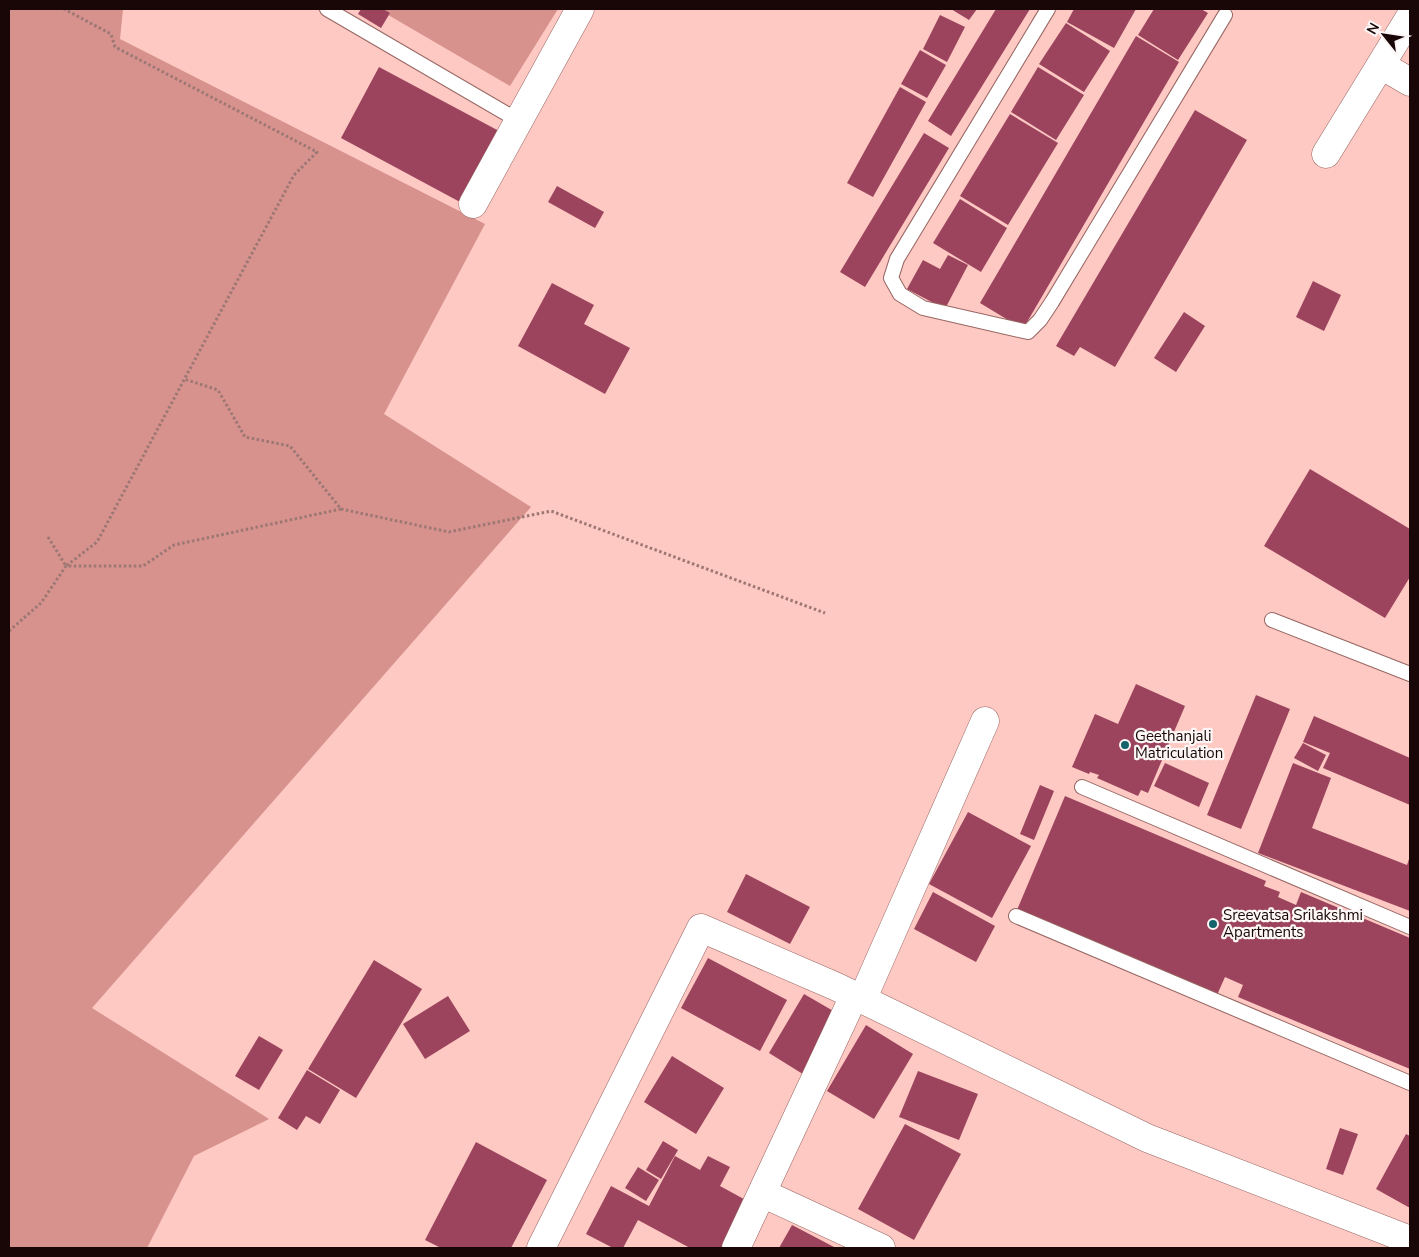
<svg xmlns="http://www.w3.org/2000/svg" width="1419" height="1257" viewBox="0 0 1419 1257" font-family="'Nunito Sans',sans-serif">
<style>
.green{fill:#d7928d}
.building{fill:#9c445d}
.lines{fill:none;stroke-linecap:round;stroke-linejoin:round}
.lane-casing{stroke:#966662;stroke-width:16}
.street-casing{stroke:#966662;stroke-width:29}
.path{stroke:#9d7773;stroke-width:3;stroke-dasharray:2.5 2.5;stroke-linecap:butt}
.lane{stroke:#fff;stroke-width:14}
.street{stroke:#fff;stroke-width:28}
.poi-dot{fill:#15636b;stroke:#fcf7f6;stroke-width:2}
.labels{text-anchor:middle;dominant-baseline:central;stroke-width:4.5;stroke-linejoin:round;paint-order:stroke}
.poi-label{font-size:15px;fill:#180706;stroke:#fcf7f6;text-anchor:start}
</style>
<rect width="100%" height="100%" fill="#fec8c3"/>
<path class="green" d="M 9,9 L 123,9 L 120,39 L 485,224 L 384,414 L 531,507 L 92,1008 L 269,1119 L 194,1156 L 147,1248 L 9,1248 Z
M 378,9 L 558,9 L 510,86 Z"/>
<path class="building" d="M 361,9 L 383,9 L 390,13 L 381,28 L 358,14 Z
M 951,9 L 977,9 L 969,20 Z
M 996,9 L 1030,9 L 951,136 L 928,121 Z
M 1074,9 L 1136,9 L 1114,48 L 1067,22 Z
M 1154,9 L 1201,9 L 1208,13 L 1178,60 L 1138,35 Z
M 940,15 L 965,27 L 947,62 L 923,49 Z
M 1066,23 L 1110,51 L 1084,92 L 1039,64 Z
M 1136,36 L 1179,62 L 1023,329 L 980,303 Z
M 920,50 L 946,65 L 927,98 L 901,84 Z
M 379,67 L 499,131 L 460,202 L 341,138 Z
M 1038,67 L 1084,95 L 1056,140 L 1011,112 Z
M 900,87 L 926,102 L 873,197 L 847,183 Z
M 1195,110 L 1247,140 L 1115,367 L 1080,347 L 1074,356 L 1056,346 Z
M 1010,114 L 1058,143 L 1008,225 L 960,196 Z
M 924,133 L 949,148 L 865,287 L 840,272 Z
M 557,186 L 604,212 L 595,228 L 548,202 Z
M 960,199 L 1007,228 L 981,272 L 933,243 Z
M 948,255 L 968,265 L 945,309 L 907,289 L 923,260 L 940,269 Z
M 1313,281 L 1341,295 L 1324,331 L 1296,317 Z
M 552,283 L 594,305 L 584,324 L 630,348 L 605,394 L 518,346 Z
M 1184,312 L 1205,326 L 1176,372 L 1154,358 Z
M 1310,469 L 1410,529 L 1410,577 L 1385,618 L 1264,546 Z
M 1136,684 L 1185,706 L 1148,793 L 1141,790 L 1138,796 L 1097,778 L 1099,775 L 1090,772 L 1089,774 L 1072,767 L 1095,714 L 1118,724 Z
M 1256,695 L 1290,709 L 1241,829 L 1207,815 Z
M 1314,716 L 1410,758 L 1410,805 L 1323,768 L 1330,753 L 1303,742 Z
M 1303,743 L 1326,755 L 1318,771 L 1294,758 Z
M 1165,763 L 1209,783 L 1199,807 L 1154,786 Z
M 1293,763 L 1331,778 L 1312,828 L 1407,865 L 1410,856 L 1410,911 L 1258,853 Z
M 1040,785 L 1054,791 L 1034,840 L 1020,834 Z
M 1065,796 L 1266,881 L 1264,886 L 1280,892 L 1278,897 L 1296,905 L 1301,892 L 1410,938 L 1410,1069 L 1238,997 L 1243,985 L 1225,977 L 1217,995 L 1017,910 Z
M 968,812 L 1031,846 L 992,918 L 929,884 Z
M 746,874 L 810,907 L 790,944 L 727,912 Z
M 933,892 L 995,926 L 976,962 L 914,929 Z
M 708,958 L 787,1000 L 760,1051 L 681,1008 Z
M 374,960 L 422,989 L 356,1098 L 308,1069 Z
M 804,994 L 842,1016 L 806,1076 L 769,1053 Z
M 448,996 L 470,1031 L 425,1059 L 403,1024 Z
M 866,1025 L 913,1054 L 874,1119 L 827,1091 Z
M 259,1036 L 283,1050 L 259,1090 L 235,1076 Z
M 672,1056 L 724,1088 L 696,1134 L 644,1102 Z
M 307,1070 L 340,1090 L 320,1124 L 306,1116 L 297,1130 L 278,1118 Z
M 918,1071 L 978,1094 L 959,1140 L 899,1117 Z
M 905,1124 L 961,1154 L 914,1240 L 858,1209 Z
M 1340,1128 L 1358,1134 L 1343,1175 L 1326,1169 Z
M 1406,1134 L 1410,1136 L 1410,1208 L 1376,1189 Z
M 663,1141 L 678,1150 L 661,1179 L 646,1170 Z
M 476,1142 L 547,1180 L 511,1248 L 441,1248 L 425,1240 Z
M 675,1156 L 700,1170 L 708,1156 L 730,1167 L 720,1186 L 753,1204 L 729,1248 L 690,1248 L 638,1220 L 623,1248 L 613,1248 L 586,1234 L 611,1186 L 649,1206 Z
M 638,1167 L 659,1180 L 646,1201 L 625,1188 Z
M 792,1225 L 836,1248 L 779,1248 Z"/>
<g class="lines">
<defs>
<path id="lane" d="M 327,9 L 519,121
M 1048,9 L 897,259 L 891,278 L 900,294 L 923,308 L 1028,332 L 1040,320 L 1052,302 L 1225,15
M 1272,620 L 1410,674
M 1082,787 L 1410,927
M 1016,916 L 1410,1083"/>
<path id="street" d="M 1381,65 L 1410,82
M 1326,154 L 1410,17
M 473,204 L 580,9
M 862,1000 L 985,721
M 762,1193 L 881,1248
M 541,1248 L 701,928 L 837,987 L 1147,1138 L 1410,1240
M 736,1248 L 854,996"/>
</defs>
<use href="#lane" class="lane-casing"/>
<use href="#street" class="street-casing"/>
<path class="path" d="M 341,509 L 449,532 L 551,511 L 825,613
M 48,537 L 66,566 L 97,542 L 294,175 L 317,152 L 115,47 L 111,34 L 64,9
M 9,631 L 41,603 L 66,566 L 143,566 L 174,545 L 341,509 L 290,446 L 245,437 L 218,390 L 184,379"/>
<use href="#lane" class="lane"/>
<use href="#street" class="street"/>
</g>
<g class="poi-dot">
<circle cx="1125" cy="745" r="5"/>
<circle cx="1213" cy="924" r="5"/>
</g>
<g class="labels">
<g class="poi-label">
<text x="1135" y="736">Geethanjali<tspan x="1135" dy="17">Matriculation</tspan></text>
<text x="1223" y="915">Sreevatsa Srilakshmi<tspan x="1223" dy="17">Apartments</tspan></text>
</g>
</g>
<rect width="1419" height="1257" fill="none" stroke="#180706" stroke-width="20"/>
<g transform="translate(1384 35) rotate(300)" stroke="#fcf7f6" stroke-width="4" paint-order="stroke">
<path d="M0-4L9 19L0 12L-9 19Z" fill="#180706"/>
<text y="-8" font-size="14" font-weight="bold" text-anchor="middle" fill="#180706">N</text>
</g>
</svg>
